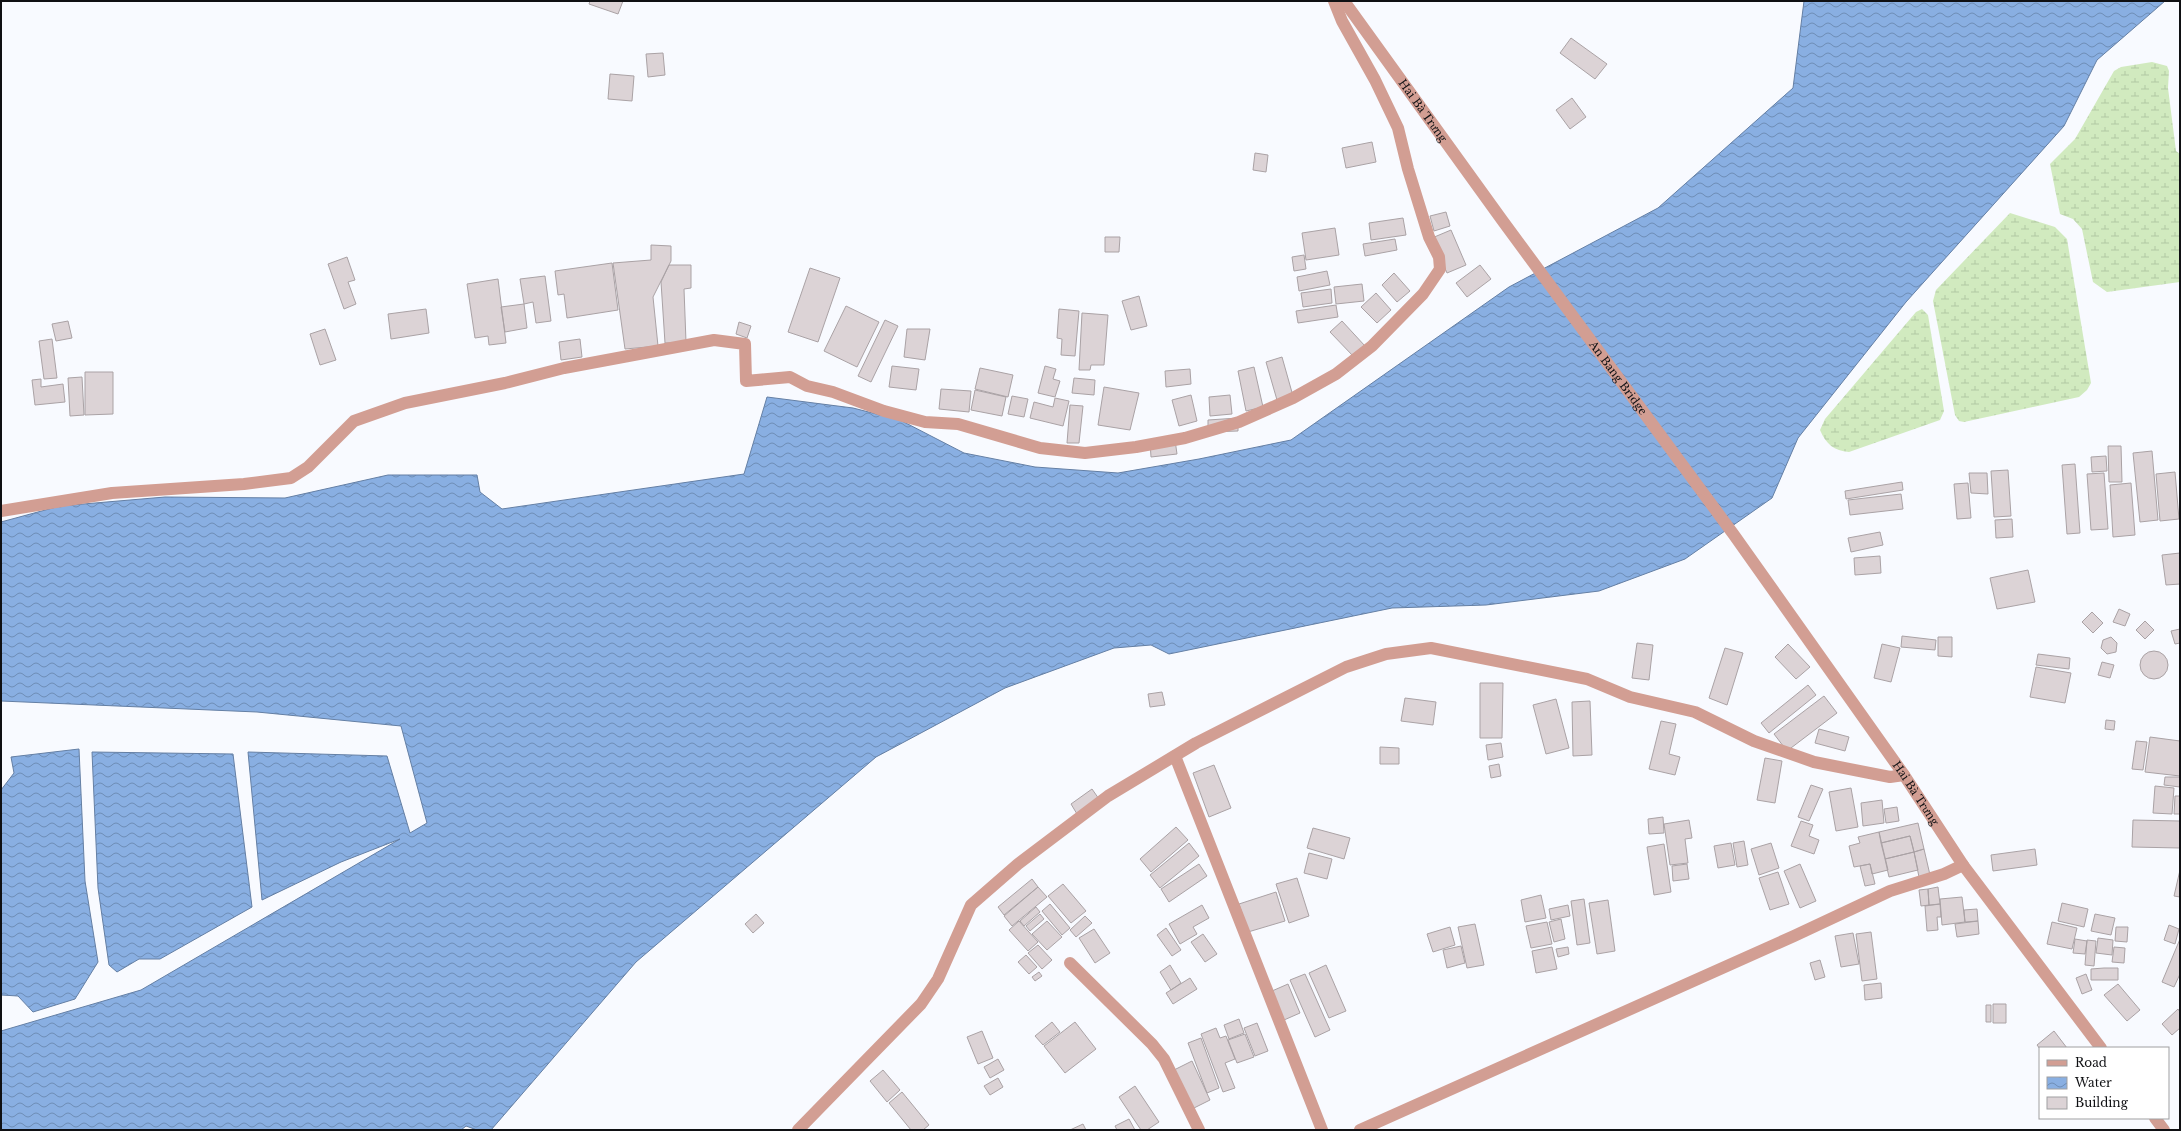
<svg xmlns="http://www.w3.org/2000/svg" width="2181" height="1131" viewBox="0 0 2181 1131" font-family="'Libre Baskerville',serif">
<style>
.wetland{fill:url(#wetland-marsh)}
.water{fill:url(#water-waves);stroke:#647fa4}
.building{fill:#dcd3d6;stroke:#aaa2a5}
.lines{fill:none;stroke-linecap:round;stroke-linejoin:round}
.minor{stroke:#d29e93;stroke-width:12}
.labels{text-anchor:middle;dominant-baseline:central;stroke-width:3.5;stroke-linejoin:round;paint-order:stroke}
.street-label{font-size:11px;fill:#0f1013;stroke:#fff}
</style>
<defs>
<pattern id="wetland-marsh" width="20" height="14" patternUnits="userSpaceOnUse"><rect width="20" height="14" fill="#d1eabf"/><path d="M1 5h8M5 5V1M11 12h8M15 12V8" fill="none" stroke="#b2c8a3"/></pattern>
<pattern id="water-waves" width="16" height="10" patternUnits="userSpaceOnUse"><rect width="16" height="10" fill="#89afe2"/><path d="M0 5q4-4 8 0t8 0" fill="none" stroke="#6e8db6"/></pattern>
</defs>
<rect width="100%" height="100%" fill="#f8faff"/>
<path class="wetland" d="M 2152,62 L 2167,66 L 2169,71 L 2168,88 L 2176,151 L 2180,154 L 2180,282 L 2107,292 L 2093,282 L 2082,229 L 2073,219 L 2060,214 L 2050,164 L 2075,139 L 2114,71 L 2121,67 Z
M 2010,213 L 2055,227 L 2067,239 L 2091,383 L 2087,390 L 2079,397 L 1964,422 L 1959,421 L 1955,415 L 1933,301 L 1936,290 Z
M 1922,309 L 1928,315 L 1944,411 L 1940,420 L 1849,452 C 1834,451 1826,444 1820,430 L 1825,419 L 1916,312 Z"/>
<path class="water" d="M 1804,1 L 2165,1 L 2097,60 L 2064,126 L 1906,302 L 1798,438 L 1772,498 L 1685,559 L 1599,591 L 1486,605 L 1392,608 L 1169,654 L 1151,645 L 1114,648 L 1005,688 L 876,757 L 636,962 L 491,1130 L 477,1130 L 466,1126 L 461,1130 L 1,1130 L 1,1031 L 141,990 L 400,839 L 341,862 L 262,900 L 248,752 L 387,756 L 410,833 L 427,823 L 401,726 L 257,712 L 1,701 L 1,522 L 60,506 L 165,497 L 285,498 L 388,475 L 477,475 L 480,492 L 502,509 L 744,474 L 767,397 L 853,408 L 900,420 L 964,453 L 1035,467 L 1118,473 L 1199,459 L 1291,440 L 1509,287 L 1658,208 L 1793,88 Z
M 79,749 L 85,881 L 98,962 L 75,999 L 33,1012 L 18,996 L 1,995 L 1,790 L 14,773 L 11,757 Z
M 92,752 L 233,754 L 252,907 L 160,959 L 139,959 L 117,972 L 109,965 L 98,888 Z"/>
<path class="building" d="M 590,1 L 623,1 L 618,14 L 589,4 Z
M 1571,38 L 1607,64 L 1595,79 L 1560,53 Z
M 663,53 L 665,75 L 648,77 L 646,54 Z
M 610,74 L 634,76 L 632,101 L 608,99 Z
M 1572,98 L 1586,117 L 1570,129 L 1556,110 Z
M 1372,142 L 1376,162 L 1346,168 L 1342,148 Z
M 1255,153 L 1268,155 L 1266,172 L 1253,170 Z
M 1446,212 L 1450,226 L 1434,231 L 1430,216 Z
M 1403,218 L 1406,235 L 1371,240 L 1369,223 Z
M 1335,228 L 1339,255 L 1306,260 L 1302,233 Z
M 1451,230 L 1466,265 L 1447,273 L 1432,238 Z
M 1105,237 L 1120,237 L 1119,252 L 1105,252 Z
M 1395,239 L 1397,250 L 1365,256 L 1363,244 Z
M 651,245 L 671,246 L 671,261 L 653,297 L 658,346 L 625,349 L 613,263 L 651,260 Z
M 1304,255 L 1306,269 L 1294,271 L 1292,257 Z
M 347,257 L 355,280 L 348,282 L 356,304 L 344,309 L 328,264 Z
M 612,263 L 618,310 L 567,318 L 564,294 L 558,295 L 555,271 Z
M 669,265 L 691,265 L 691,288 L 684,289 L 686,342 L 665,343 L 661,282 Z
M 1480,265 L 1491,279 L 1467,297 L 1456,283 Z
M 810,268 L 840,278 L 818,342 L 788,332 Z
M 1327,271 L 1330,285 L 1299,291 L 1297,277 Z
M 1394,273 L 1410,291 L 1397,302 L 1382,285 Z
M 545,276 L 551,321 L 536,323 L 533,302 L 524,304 L 520,279 Z
M 498,279 L 506,343 L 489,345 L 488,336 L 475,338 L 467,284 Z
M 1362,284 L 1364,301 L 1336,304 L 1334,287 Z
M 1331,289 L 1332,303 L 1303,307 L 1301,293 Z
M 1376,293 L 1391,310 L 1377,323 L 1361,307 Z
M 1139,296 L 1147,326 L 1131,330 L 1122,301 Z
M 524,304 L 527,328 L 505,332 L 501,307 Z
M 1336,305 L 1338,317 L 1298,323 L 1296,311 Z
M 846,306 L 879,322 L 857,367 L 824,351 Z
M 426,309 L 429,333 L 391,339 L 388,314 Z
M 1059,309 L 1079,311 L 1075,356 L 1061,355 L 1062,339 L 1057,338 Z
M 1082,313 L 1108,315 L 1104,365 L 1091,365 L 1090,370 L 1079,370 Z
M 885,320 L 898,326 L 871,382 L 858,376 Z
M 68,321 L 72,338 L 56,341 L 52,324 Z
M 1342,321 L 1365,346 L 1354,357 L 1330,332 Z
M 739,322 L 751,326 L 747,338 L 736,334 Z
M 325,329 L 336,360 L 320,365 L 310,334 Z
M 907,329 L 930,329 L 925,360 L 904,357 Z
M 52,339 L 57,378 L 44,379 L 39,341 Z
M 580,339 L 582,357 L 561,360 L 559,342 Z
M 1282,357 L 1293,396 L 1277,400 L 1266,362 Z
M 892,366 L 919,369 L 916,390 L 889,387 Z
M 1045,366 L 1056,369 L 1053,379 L 1060,381 L 1055,397 L 1038,393 Z
M 1254,367 L 1263,407 L 1246,411 L 1238,371 Z
M 980,368 L 1013,375 L 1008,397 L 975,389 Z
M 1190,369 L 1191,384 L 1166,387 L 1165,371 Z
M 85,372 L 113,372 L 113,414 L 85,415 Z
M 82,377 L 84,415 L 70,416 L 68,378 Z
M 1074,378 L 1095,380 L 1094,395 L 1072,393 Z
M 41,379 L 41,387 L 63,384 L 65,402 L 35,405 L 32,380 Z
M 1104,387 L 1139,393 L 1130,430 L 1098,425 Z
M 941,389 L 971,391 L 969,412 L 939,409 Z
M 975,390 L 1006,397 L 1002,416 L 971,410 Z
M 1191,395 L 1197,421 L 1179,426 L 1172,400 Z
M 1230,395 L 1232,414 L 1210,416 L 1209,397 Z
M 1012,396 L 1028,399 L 1024,417 L 1008,414 Z
M 1055,398 L 1069,401 L 1063,426 L 1030,418 L 1034,402 L 1053,407 Z
M 1070,405 L 1083,406 L 1079,443 L 1067,443 Z
M 1238,418 L 1238,431 L 1208,432 L 1208,420 Z
M 1175,440 L 1177,454 L 1151,457 L 1150,442 Z
M 2108,446 L 2121,446 L 2122,482 L 2109,482 Z
M 2152,451 L 2158,520 L 2140,522 L 2133,453 Z
M 2106,456 L 2107,471 L 2092,472 L 2091,457 Z
M 2075,464 L 2080,533 L 2067,534 L 2062,465 Z
M 2008,470 L 2011,516 L 1994,517 L 1991,471 Z
M 2175,472 L 2179,519 L 2160,521 L 2156,474 Z
M 1969,473 L 1987,473 L 1988,494 L 1971,493 Z
M 2104,473 L 2108,529 L 2091,530 L 2087,474 Z
M 1902,482 L 1903,490 L 1846,499 L 1845,491 Z
M 1968,483 L 1971,518 L 1957,519 L 1954,484 Z
M 2131,483 L 2135,535 L 2113,537 L 2110,485 Z
M 1901,494 L 1903,509 L 1850,515 L 1848,500 Z
M 2012,519 L 2013,537 L 1996,538 L 1995,520 Z
M 1880,532 L 1883,545 L 1851,552 L 1848,538 Z
M 2180,553 L 2180,584 L 2166,585 L 2162,555 Z
M 1880,556 L 1881,573 L 1855,575 L 1854,558 Z
M 2028,570 L 2035,602 L 1997,609 L 1990,578 Z
M 2119,609 L 2130,614 L 2125,626 L 2113,622 Z
M 2092,612 L 2103,623 L 2093,633 L 2082,622 Z
M 2145,621 L 2154,630 L 2145,639 L 2136,630 Z
M 2180,629 L 2180,643 L 2175,644 L 2171,631 Z
M 1902,636 L 1936,640 L 1935,650 L 1901,647 Z
M 1938,637 L 1952,637 L 1952,657 L 1938,656 Z
M 2111,637 L 2117,643 L 2116,652 L 2107,654 L 2101,648 L 2103,640 Z
M 1637,643 L 1653,645 L 1649,680 L 1632,678 Z
M 1788,644 L 1810,667 L 1796,679 L 1775,657 Z
M 1882,644 L 1900,648 L 1891,682 L 1874,678 Z
M 1725,648 L 1743,653 L 1727,705 L 1709,698 Z
M2140 665a14 14 0 1 1 28 0a14 14 0 1 1-28 0Z
M 2038,654 L 2070,658 L 2069,669 L 2036,665 Z
M 2102,662 L 2114,665 L 2110,678 L 2098,675 Z
M 2036,667 L 2071,673 L 2065,703 L 2030,697 Z
M 1480,683 L 1503,683 L 1502,738 L 1480,738 Z
M 1808,685 L 1816,695 L 1769,733 L 1761,723 Z
M 1162,692 L 1165,705 L 1150,707 L 1148,694 Z
M 1824,696 L 1837,713 L 1787,751 L 1774,734 Z
M 1405,698 L 1436,702 L 1433,725 L 1401,721 Z
M 1556,699 L 1569,748 L 1546,754 L 1533,705 Z
M 1590,701 L 1592,755 L 1573,756 L 1572,702 Z
M 2106,720 L 2115,721 L 2114,730 L 2105,729 Z
M 1661,721 L 1676,724 L 1669,754 L 1680,757 L 1675,775 L 1649,769 Z
M 1819,729 L 1849,737 L 1845,751 L 1815,743 Z
M 2150,737 L 2180,741 L 2180,776 L 2145,772 Z
M 2136,741 L 2147,742 L 2143,770 L 2132,769 Z
M 1501,743 L 1503,757 L 1488,760 L 1486,745 Z
M 1380,747 L 1399,748 L 1399,764 L 1380,764 Z
M 1765,758 L 1782,761 L 1775,803 L 1757,800 Z
M 1499,764 L 1501,776 L 1491,778 L 1489,766 Z
M 1214,765 L 1231,808 L 1209,817 L 1193,773 Z
M 2165,777 L 2180,777 L 2180,787 L 2164,785 Z
M 1811,785 L 1823,789 L 1809,821 L 1798,817 Z
M 2155,786 L 2174,788 L 2172,814 L 2153,813 Z
M 1851,788 L 1858,827 L 1836,831 L 1829,792 Z
M 1092,789 L 1099,799 L 1077,814 L 1071,804 Z
M 2175,796 L 2180,796 L 2180,814 L 2174,814 Z
M 1882,800 L 1884,823 L 1863,826 L 1861,803 Z
M 1897,807 L 1899,821 L 1886,823 L 1884,809 Z
M 1663,817 L 1664,833 L 1649,834 L 1648,819 Z
M 1689,820 L 1692,838 L 1685,839 L 1688,863 L 1670,865 L 1664,824 Z
M 2133,820 L 2180,821 L 2180,848 L 2132,847 Z
M 1801,821 L 1813,825 L 1809,836 L 1819,840 L 1814,854 L 1791,846 Z
M 1918,823 L 1924,849 L 1914,852 L 1910,836 L 1881,843 L 1879,832 Z
M 1176,827 L 1188,840 L 1151,872 L 1140,859 Z
M 1313,828 L 1350,838 L 1344,859 L 1307,848 Z
M 1879,832 L 1888,870 L 1872,874 L 1870,864 L 1854,867 L 1849,846 L 1860,843 L 1858,837 Z
M 1910,836 L 1914,852 L 1885,859 L 1881,843 Z
M 1744,841 L 1748,865 L 1737,867 L 1733,843 Z
M 1189,843 L 1199,856 L 1160,888 L 1150,875 Z
M 1731,843 L 1735,865 L 1718,868 L 1714,846 Z
M 1771,843 L 1779,868 L 1759,875 L 1751,849 Z
M 1664,844 L 1671,892 L 1654,895 L 1647,847 Z
M 1924,849 L 1930,875 L 1919,877 L 1914,852 Z
M 2035,849 L 2037,865 L 1993,871 L 1991,855 Z
M 1914,852 L 1918,870 L 1889,877 L 1885,859 Z
M 1309,853 L 1332,859 L 1327,879 L 1304,873 Z
M 1199,864 L 1207,876 L 1169,902 L 1161,889 Z
M 1687,864 L 1689,879 L 1673,881 L 1672,866 Z
M 1800,864 L 1816,901 L 1800,908 L 1784,871 Z
M 1870,864 L 1875,884 L 1865,886 L 1860,866 Z
M 2180,870 L 2180,897 L 2174,896 Z
M 1778,872 L 1789,904 L 1770,910 L 1759,878 Z
M 1297,878 L 1309,916 L 1289,923 L 1276,884 Z
M 1032,879 L 1038,887 L 1004,915 L 998,907 Z
M 1063,884 L 1086,911 L 1071,923 L 1048,896 Z
M 1038,887 L 1047,897 L 1012,926 L 1004,916 Z
M 1938,887 L 1940,904 L 1929,905 L 1928,889 Z
M 1928,889 L 1929,905 L 1921,906 L 1919,890 Z
M 1276,892 L 1285,921 L 1248,932 L 1239,904 Z
M 1541,895 L 1546,918 L 1525,922 L 1521,900 Z
M 1962,897 L 1965,922 L 1942,925 L 1940,899 Z
M 1584,899 L 1590,943 L 1577,945 L 1571,901 Z
M 1608,900 L 1615,951 L 1597,954 L 1589,903 Z
M 2062,903 L 2088,909 L 2084,927 L 2058,921 Z
M 1050,904 L 1070,928 L 1062,935 L 1042,911 Z
M 1940,904 L 1941,917 L 1937,917 L 1938,930 L 1927,931 L 1925,906 Z
M 1202,905 L 1209,918 L 1193,927 L 1197,934 L 1180,944 L 1169,924 Z
M 1568,905 L 1570,916 L 1551,920 L 1549,909 Z
M 1036,907 L 1040,912 L 1024,926 L 1020,921 Z
M 1977,909 L 1978,921 L 1965,922 L 1964,910 Z
M 756,914 L 764,923 L 753,933 L 745,924 Z
M 1040,914 L 1044,919 L 1030,931 L 1026,926 Z
M 2095,914 L 2115,918 L 2111,935 L 2091,931 Z
M 1085,916 L 1092,923 L 1076,937 L 1070,930 Z
M 1561,919 L 1565,939 L 1554,942 L 1549,922 Z
M 1019,921 L 1038,942 L 1028,951 L 1009,930 Z
M 1047,921 L 1062,937 L 1047,950 L 1032,934 Z
M 1978,921 L 1979,934 L 1957,937 L 1955,924 Z
M 1547,922 L 1552,944 L 1531,948 L 1526,926 Z
M 2052,922 L 2077,928 L 2072,949 L 2047,944 Z
M 1475,924 L 1484,965 L 1467,968 L 1458,927 Z
M 2169,925 L 2179,929 L 2175,944 L 2164,940 Z
M 1450,927 L 1455,945 L 1433,952 L 1427,934 Z
M 2116,927 L 2128,927 L 2127,942 L 2115,941 Z
M 1166,928 L 1181,950 L 1172,956 L 1157,935 Z
M 1094,929 L 1110,953 L 1095,963 L 1079,938 Z
M 1871,932 L 1877,979 L 1862,981 L 1856,934 Z
M 1853,933 L 1859,964 L 1841,967 L 1835,936 Z
M 1203,934 L 1217,954 L 1205,962 L 1191,942 Z
M 2098,938 L 2113,940 L 2112,955 L 2096,953 Z
M 2075,939 L 2087,941 L 2085,954 L 2073,953 Z
M 2180,939 L 2180,974 L 2174,987 L 2162,982 Z
M 2087,940 L 2096,941 L 2094,966 L 2085,965 Z
M 1038,945 L 1052,960 L 1042,969 L 1028,953 Z
M 1461,946 L 1465,963 L 1447,968 L 1443,950 Z
M 1552,947 L 1557,969 L 1536,973 L 1532,951 Z
M 1568,947 L 1569,954 L 1558,957 L 1556,949 Z
M 2114,947 L 2125,948 L 2124,963 L 2112,962 Z
M 1026,955 L 1037,967 L 1029,974 L 1018,962 Z
M 1820,960 L 1825,977 L 1815,980 L 1810,963 Z
M 1170,965 L 1181,983 L 1171,990 L 1160,972 Z
M 1326,965 L 1346,1011 L 1329,1018 L 1309,973 Z
M 2104,968 L 2118,968 L 2118,980 L 2091,980 L 2091,969 Z
M 1039,972 L 1042,976 L 1035,981 L 1032,977 Z
M 1305,974 L 1330,1030 L 1315,1037 L 1290,980 Z
M 2086,974 L 2092,990 L 2082,994 L 2076,978 Z
M 1190,978 L 1197,989 L 1173,1004 L 1166,993 Z
M 1881,983 L 1882,998 L 1865,1000 L 1864,985 Z
M 1288,984 L 1300,1013 L 1284,1020 L 1272,991 Z
M 2118,984 L 2140,1010 L 2127,1021 L 2104,995 Z
M 1993,1004 L 2006,1004 L 2006,1023 L 1993,1023 Z
M 1986,1005 L 1991,1005 L 1991,1022 L 1986,1022 Z
M 2178,1009 L 2180,1012 L 2180,1028 L 2172,1035 L 2162,1024 Z
M 1239,1019 L 1244,1033 L 1229,1039 L 1224,1025 Z
M 1052,1022 L 1060,1032 L 1043,1045 L 1035,1036 Z
M 1075,1022 L 1096,1049 L 1065,1073 L 1044,1046 Z
M 1257,1023 L 1268,1051 L 1255,1056 L 1244,1028 Z
M 1216,1028 L 1220,1038 L 1226,1036 L 1235,1059 L 1225,1063 L 1235,1088 L 1223,1092 L 1201,1034 Z
M 982,1031 L 993,1058 L 978,1064 L 967,1037 Z
M 2054,1031 L 2067,1048 L 2040,1049 L 2037,1045 Z
M 1245,1034 L 1254,1057 L 1237,1063 L 1228,1040 Z
M 1201,1038 L 1219,1088 L 1207,1093 L 1188,1043 Z
M 998,1059 L 1004,1070 L 990,1078 L 984,1067 Z
M 1192,1061 L 1210,1100 L 1190,1110 L 1172,1071 Z
M 883,1070 L 900,1090 L 887,1102 L 870,1081 Z
M 998,1078 L 1003,1087 L 990,1095 L 984,1086 Z
M 1135,1086 L 1159,1122 L 1147,1130 L 1141,1130 L 1119,1097 Z
M 902,1092 L 929,1125 L 923,1130 L 911,1130 L 889,1103 Z
M 1129,1119 L 1135,1130 L 1117,1130 L 1115,1126 Z
M 1083,1124 L 1086,1130 L 1070,1130 Z"/>
<g class="lines">
<g class="minor">
<path id="s1" d="M 1344,1 L 1502,220 L 1734,535 L 1904,775 L 1963,865 L 2101,1048"/>
<path d="M 1,511 L 112,493 L 244,484 L 291,478 L 308,467 L 354,421 L 405,403 L 505,383 L 564,368 L 714,340 L 745,344 L 746,381 L 790,377 L 807,386 L 833,392 L 884,411 L 925,422 L 958,424 L 1040,448 L 1085,453 L 1136,447 L 1185,438 L 1239,422 L 1293,398 L 1336,374 L 1372,346 L 1423,294 L 1440,269 L 1439,257 L 1429,237 L 1408,169 L 1398,128 L 1375,80 L 1342,21 L 1334,1"/>
<path d="M 1175,756 L 1322,1130"/>
<path d="M 1070,963 L 1152,1044 L 1164,1059 L 1199,1130"/>
<path d="M 2155,1118 L 2164,1130"/>
<path d="M 798,1130 L 921,1004 L 938,979 L 971,905 L 1018,864 L 1108,796 L 1196,743 L 1346,667 L 1386,654 L 1431,648 L 1587,679 L 1630,697 L 1695,712 L 1754,741 L 1814,762 L 1890,777 L 1904,775"/>
<path d="M 1360,1130 L 1794,936 L 1890,891 L 1944,874 L 1963,865"/>
</g>
</g>
<g class="labels">
<g class="street-label">
<text stroke="none"><textPath href="#s1" startOffset="135">Hai Bà Trưng</textPath></text>
<text stroke="none"><textPath href="#s1" startOffset="466">An Bang Bridge</textPath></text>
<text stroke="none"><textPath href="#s1" startOffset="977">Hai Bà Trưng</textPath></text>
</g>
</g>
<rect width="2181" height="1131" fill="none" stroke="#0f1013" stroke-width="4"/>
<rect x="2039" y="1047" width="130" height="72" fill="#ffffff" stroke="#9f9fa1"/>
<rect x="2047" y="1060" width="20" height="6" fill="#d29e93" stroke="#9f9fa1"/>
<text x="2075" y="1067" font-size="12" fill="#0f1013">Road</text>
<rect x="2047" y="1077" width="20" height="12" fill="url(#water-waves)" stroke="#9f9fa1"/>
<text x="2075" y="1087" font-size="12" fill="#0f1013">Water</text>
<rect x="2047" y="1097" width="20" height="12" fill="#dcd3d6" stroke="#9f9fa1"/>
<text x="2075" y="1107" font-size="12" fill="#0f1013">Building</text>
</svg>
